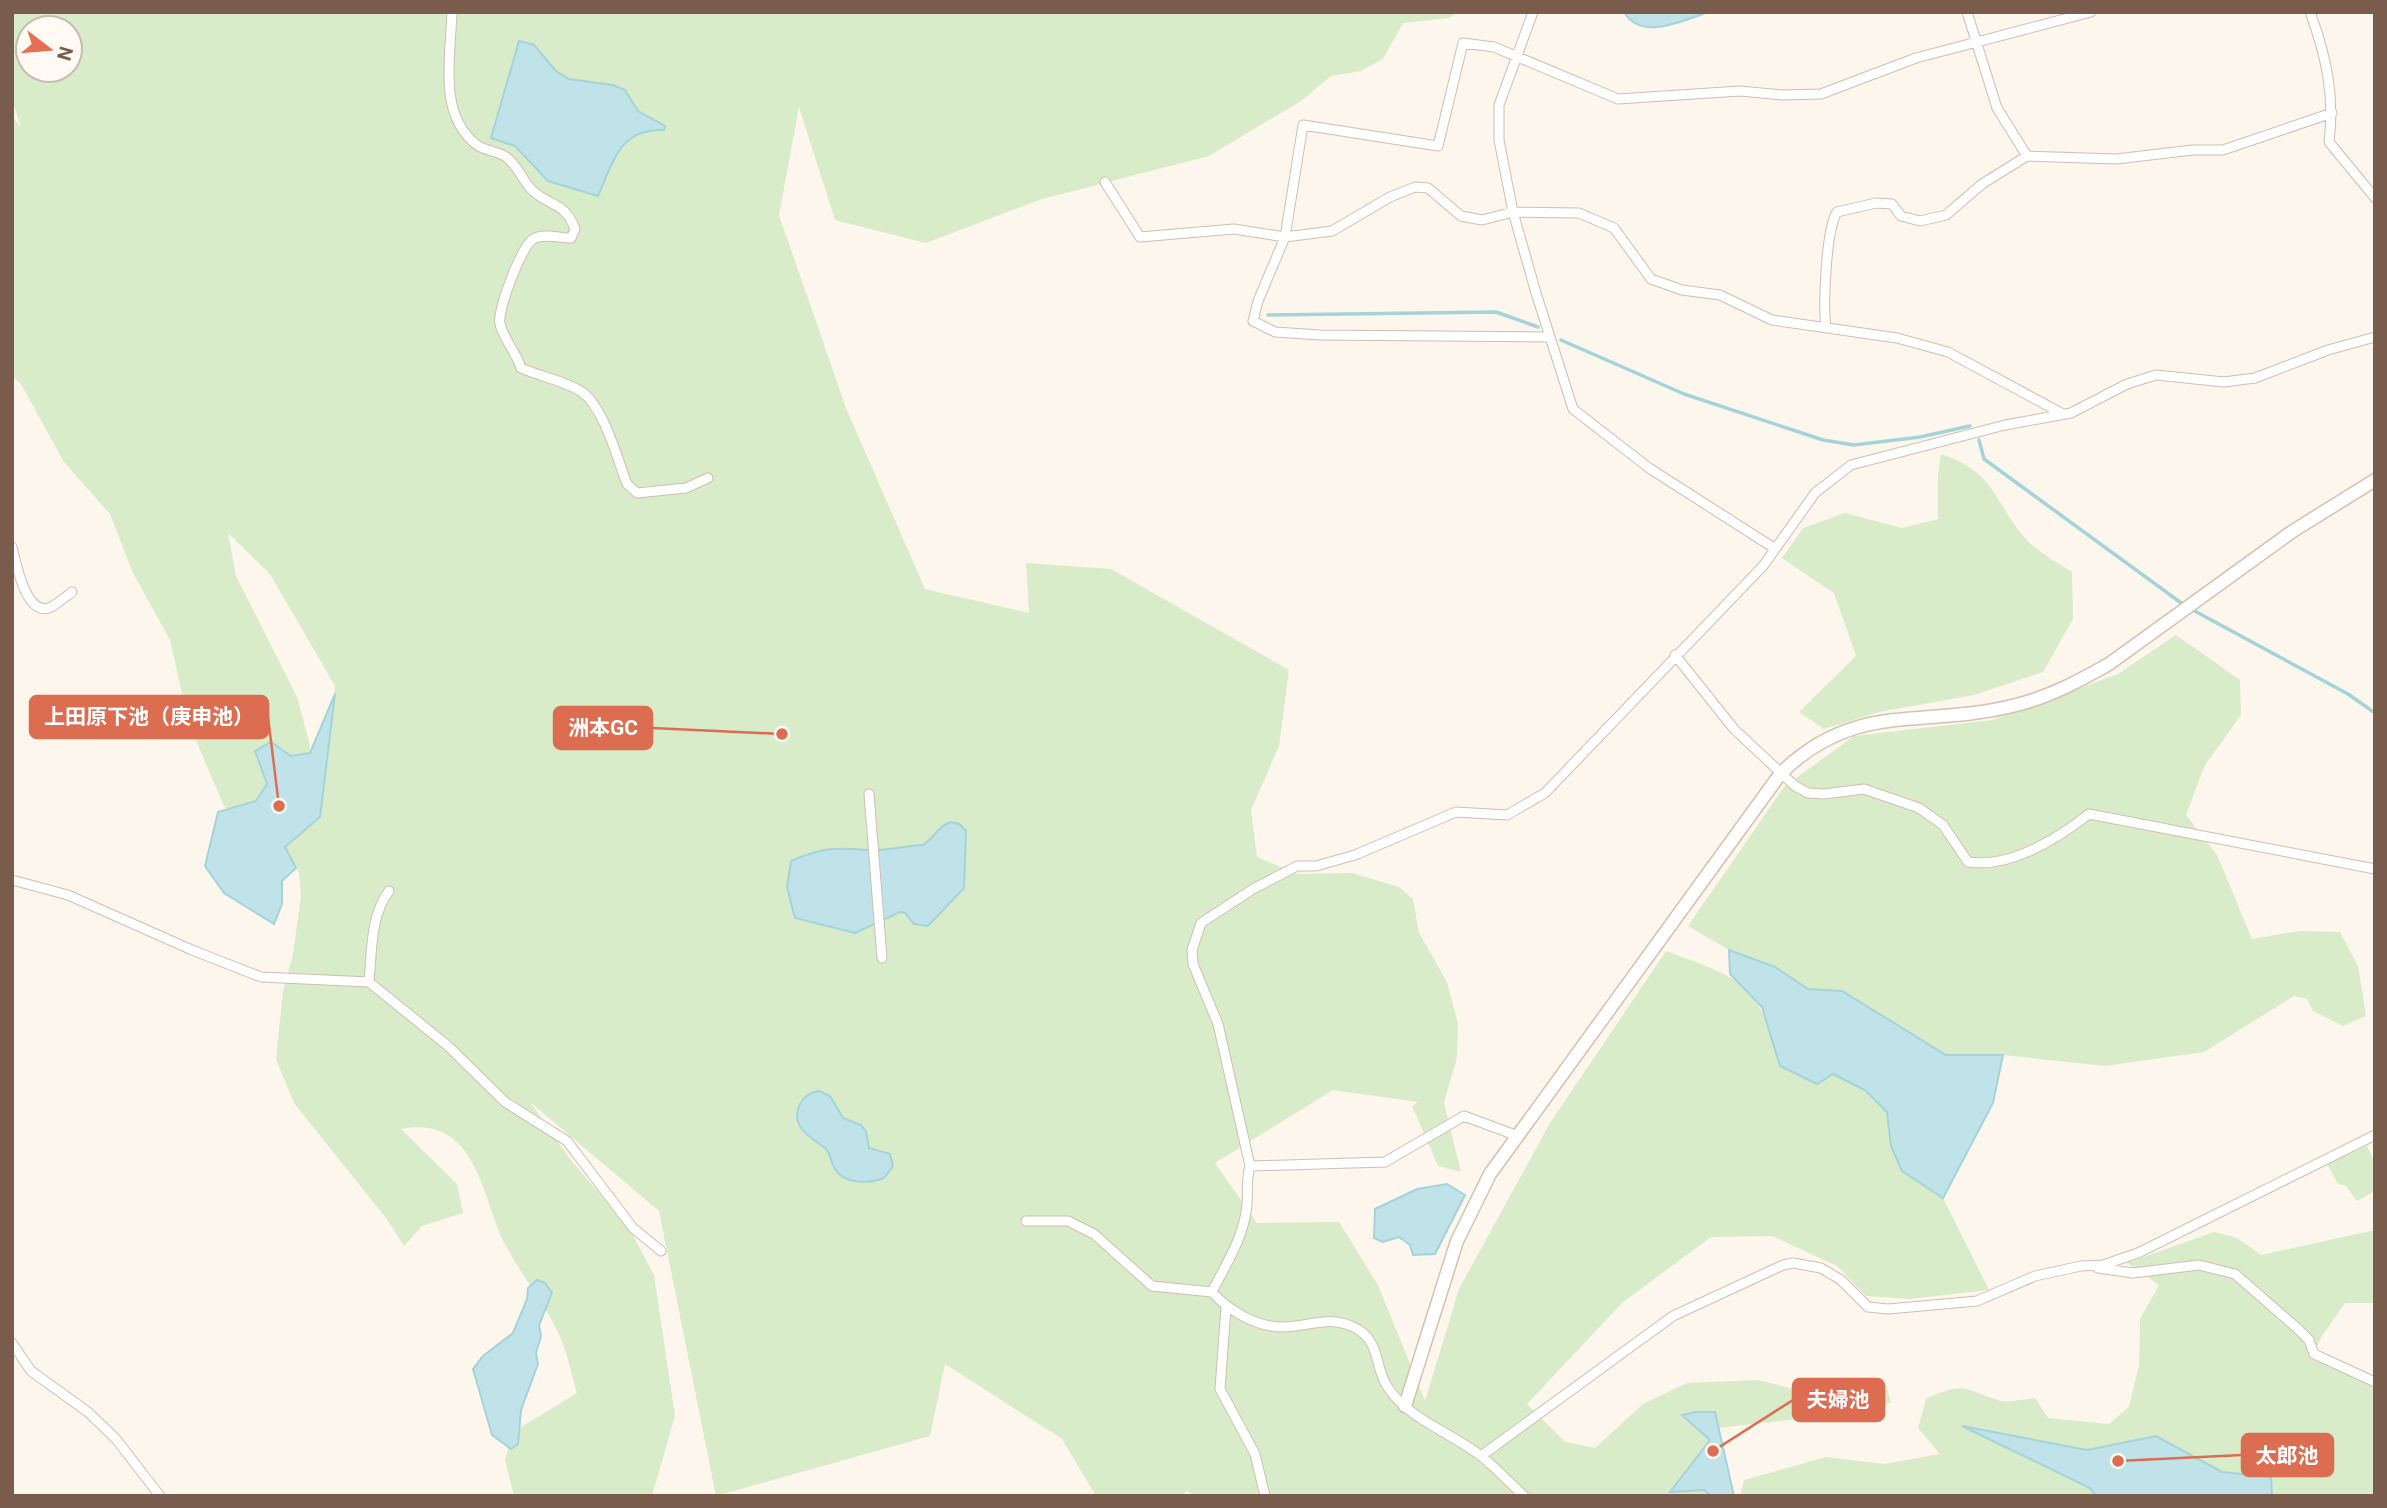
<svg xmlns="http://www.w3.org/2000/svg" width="2387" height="1508" viewBox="0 0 2387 1508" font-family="Roboto,'Noto Sans JP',sans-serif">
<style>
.green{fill:#d8ecc9;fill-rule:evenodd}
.water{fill:#bfe3e8;stroke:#a5d3da;stroke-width:2}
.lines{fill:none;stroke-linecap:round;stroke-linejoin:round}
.stream{stroke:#a5d3da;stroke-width:3.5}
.street-casing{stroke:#d1beb0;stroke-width:11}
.secondary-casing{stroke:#d6c0b0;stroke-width:15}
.street{stroke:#fff;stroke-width:9}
.secondary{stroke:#fff;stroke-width:12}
.leader{fill:none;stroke:#dc6d51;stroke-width:2.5}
.callout-dot{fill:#dc6d51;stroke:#fffaf3;stroke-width:2.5}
.callout{fill:#dc6d51;stroke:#dc6d51;stroke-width:2.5}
.callout-label{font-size:21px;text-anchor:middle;font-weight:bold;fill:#fff}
</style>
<rect width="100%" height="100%" fill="#fdf6ec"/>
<path class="green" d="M 12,12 L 1458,12 L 1449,18 L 1403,23 L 1383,59 L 1361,71 L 1331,76 L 1301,101 L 1209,156 L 1042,199 L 926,243 L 835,220 L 799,107 L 779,215 L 846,408 L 925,589 L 1029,613 L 1026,563 L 1111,569 L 1289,670 L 1279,746 L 1251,810 L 1257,857 L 1298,874 L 1352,873 L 1399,887 L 1413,899 L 1419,933 L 1447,982 L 1458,1024 L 1457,1057 L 1444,1103 L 1461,1172 L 1438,1166 L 1412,1106 L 1418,1102 L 1333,1090 L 1215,1163 L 1257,1223 L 1339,1222 L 1378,1285 L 1425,1401 L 1459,1289 L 1550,1123 L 1666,951 C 1743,979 1759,982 1780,1066 L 1833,1073 L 1865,1090 L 1887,1112 L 1891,1146 L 1901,1170 L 1943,1198 L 1989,1290 L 1910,1299 L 1866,1296 L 1837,1266 L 1772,1236 L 1711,1237 L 1622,1303 L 1527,1404 L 1565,1442 L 1595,1448 L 1643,1404 L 1687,1383 L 1758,1380 L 1802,1391 L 1886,1385 L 1891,1403 L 1832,1415 L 1718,1428 L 1714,1412 L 1701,1432 L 1710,1440 L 1671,1492 L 1704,1490 L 1711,1496 L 1195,1496 L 1187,1491 L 1181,1496 L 1096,1496 L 1062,1439 L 945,1364 L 930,1436 L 716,1496 L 659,1211 L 530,1102 L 570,1159 L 629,1228 L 654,1275 L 675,1416 L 652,1496 L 514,1496 L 505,1460 L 513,1432 L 577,1393 C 572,1376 568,1357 562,1341 C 548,1308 524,1279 507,1248 C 481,1202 480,1114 401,1129 L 457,1184 L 463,1213 L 422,1226 L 404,1246 L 386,1218 L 294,1103 L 276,1059 L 283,991 L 293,954 L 301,896 L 299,873 L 285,847 L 252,838 L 223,804 L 189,724 L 170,640 L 133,573 L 110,514 L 64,462 L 21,384 L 12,376 L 12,116 L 21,127 L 12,99 ZM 28,28 L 70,28 L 70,70 L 28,70 ZM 228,533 L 270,574 L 335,686 L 319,819 L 310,806 L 310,745 L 297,697 L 236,576 Z
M 1941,454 C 1995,472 1992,499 2024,537 C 2035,551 2057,562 2072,572 L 2073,619 L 2043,672 L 1974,695 L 1879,712 L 1824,729 L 1799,712 L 1856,656 L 1834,593 L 1782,558 L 1803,528 L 1845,513 L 1902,528 L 1938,519 L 1938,475 Z
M 2176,635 L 2240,680 L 2241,715 L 2205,765 L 2186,815 L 2217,855 L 2252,939 L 2299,931 L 2340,932 L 2358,966 L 2366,1016 L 2343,1026 L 2313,1011 L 2307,999 L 2294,996 L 2204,1052 L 2105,1066 L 2003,1055 L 1946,1055 L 1842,991 L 1808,989 L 1775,967 L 1729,950 L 1688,926 L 1784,787 L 1854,736 L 1992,720 L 2118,674 Z
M 2367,1146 L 2375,1163 L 2375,1191 L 2357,1201 L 2345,1185 L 2338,1184 L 2327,1164 Z
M 2375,1230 L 2375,1303 L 2345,1303 L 2322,1336 L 2311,1359 L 2375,1386 L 2375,1496 L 2272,1496 L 2271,1477 L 2222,1472 L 2156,1436 L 2087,1450 L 1966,1426 L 2090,1488 L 2096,1496 L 1740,1496 L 1744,1480 L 1826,1457 L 1884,1464 L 1940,1454 L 1918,1428 L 1926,1399 C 1967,1380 1963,1390 2001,1401 C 2011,1403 2025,1399 2035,1398 L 2048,1418 L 2109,1424 L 2129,1407 L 2139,1366 L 2140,1319 L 2159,1285 L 2127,1263 L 2214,1232 L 2237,1238 L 2261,1255 Z"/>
<path class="water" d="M 1624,12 L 1709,12 C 1683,20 1642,42 1624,12 Z
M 519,41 L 534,45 L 556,71 L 569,79 L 613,85 L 625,90 L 638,111 L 665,126 L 664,130 C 619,128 613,163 598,196 L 548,181 L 515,146 L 491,138 Z
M 335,694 L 320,817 L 285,847 L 296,868 L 282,881 L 282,904 L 274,924 L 224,893 L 205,866 L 218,812 L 256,801 L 267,784 L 255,751 L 271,742 L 291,756 L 310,753 Z
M 951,822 L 959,824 L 966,831 L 964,888 L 928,926 L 914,924 L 905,913 L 900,912 L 855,933 L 795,918 L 787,887 L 791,861 C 820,848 836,847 866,850 C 883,852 904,846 922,845 C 934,840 937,826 951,822 Z
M 1729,950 L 1775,967 L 1808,989 L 1842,991 L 1946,1055 L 2003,1055 L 1993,1103 L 1943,1198 L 1902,1171 L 1891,1146 L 1887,1112 L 1865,1090 L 1833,1074 L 1817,1084 L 1780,1066 L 1762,1007 L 1730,974 Z
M 819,1091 L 830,1096 L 843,1118 L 861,1125 L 866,1132 L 869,1148 L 890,1154 L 893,1166 L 884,1178 C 869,1184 843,1184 835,1169 C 831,1163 831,1155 826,1149 C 818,1142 808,1137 801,1128 C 791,1112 802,1093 819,1091 Z
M 1447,1184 L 1465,1195 L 1435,1254 L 1413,1255 L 1410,1245 L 1399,1237 L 1383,1242 L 1374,1238 L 1375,1209 L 1417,1189 Z
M 537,1280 L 545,1283 L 552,1293 L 539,1325 L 541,1336 L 536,1353 L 538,1364 L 521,1410 L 518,1444 L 511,1449 L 492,1435 L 473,1369 L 483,1356 L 513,1333 L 527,1299 L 528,1288 Z
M 1696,1412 L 1715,1412 L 1734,1496 L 1711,1496 L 1704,1490 L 1670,1492 L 1710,1440 L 1682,1415 Z
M 1962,1426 L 2087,1450 L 2156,1436 L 2222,1472 L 2271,1477 L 2272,1496 L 2096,1496 L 2090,1488 Z"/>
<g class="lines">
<path class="stream" d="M 1268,315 L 1496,312 L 1538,327
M 1561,340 L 1684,394 L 1823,440 L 1854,445 L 1920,437 L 1970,426
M 1979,440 L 1984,459 L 2184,605
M 2191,609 L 2348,694 L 2375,713"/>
<defs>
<path id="street" d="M 452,12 C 451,54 437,115 477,145 C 485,151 498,151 506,157 C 518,165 523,182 533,191 C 551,207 565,202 575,229 L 571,238 C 560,238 543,233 533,239 C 521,247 497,311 500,324 C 504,340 516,352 521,368 C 541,377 563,380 582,392 C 604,408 617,458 627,484 L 637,493 L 686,488 L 708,478
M 1533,12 L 1499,105 L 1499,140 L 1513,212 L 1536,293 L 1573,409 L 1649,468 L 1774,548
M 1967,12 L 1997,108 L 2027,156
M 2310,12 C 2326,55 2335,96 2329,142 L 2375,198
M 1105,182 L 1140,237 L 1234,229 L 1285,237 L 1332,231 L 1390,197 L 1415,187 L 1428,188 L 1461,216 L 1482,220 L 1513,212 L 1579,213 L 1614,228 L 1651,279 L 1682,290 L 1720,295 L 1772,320 L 1897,338 L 1948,352 L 2063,414
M 1826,327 C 1823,305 1826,229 1837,212 L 1876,203 L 1892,204 L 1901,216 L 1920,221 L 1946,215 L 1982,184 L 2027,156 L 2116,159 L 2193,150 L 2223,150 L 2332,113
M 1550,337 L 1320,335 L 1275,332 L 1253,321 L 1258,301 L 1285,237 L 1303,125 L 1438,146 L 1463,43 L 1494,47 L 1618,99 L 1740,91 L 1782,95 L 1821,94 L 1916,58 L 2091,12
M 12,547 C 16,562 25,615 49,608 C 56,605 65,597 72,592
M 1675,655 L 1734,729 L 1795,786 L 1808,793 L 1824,794 L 1864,789 L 1919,808 L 1943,825 L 1968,862 C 2010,868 2057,839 2089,814 L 2375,869
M 869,794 L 882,958
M 12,880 L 68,895 L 192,950 L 261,977 L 369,982 L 448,1046 L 505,1102 L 567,1141 L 633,1228 L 661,1251
M 369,982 C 372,952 370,916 389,891
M 1250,1166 L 1385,1162 L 1464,1116 L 1518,1136
M 1026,1221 L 1068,1221 L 1094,1234 L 1152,1286 L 1212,1292 C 1228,1310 1256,1327 1282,1327 C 1310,1327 1332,1313 1359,1330 C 1380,1344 1375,1367 1387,1386 C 1406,1418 1452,1433 1481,1456 C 1496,1468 1510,1483 1524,1496
M 2098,1268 L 2133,1273 L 2199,1265 L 2235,1274 L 2297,1328 L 2309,1340 L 2314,1354 L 2375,1382
M 1212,1292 C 1226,1264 1244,1237 1247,1205 C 1248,1191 1246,1180 1250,1166 L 1218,1024 L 1193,964 L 1192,950 L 1201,923 L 1253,889 L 1297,866 L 1316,866 L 1355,855 L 1456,812 L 1507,815 L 1545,793 L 1763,566 L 1815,493 L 1851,465 L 2005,425 L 2071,413 L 2127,384 L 2156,375 L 2224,382 L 2255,378 L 2328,350 L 2375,337
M 1226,1307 L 1220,1389 L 1255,1454 L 1265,1496
M 12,1343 L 31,1371 L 88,1412 L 116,1439 L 160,1496
M 1481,1456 L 1673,1316 L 1783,1265 L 1793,1263 L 1821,1268 L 1841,1280 L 1868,1307 L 1888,1309 L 1977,1301 L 2035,1276 L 2081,1266 L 2103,1265 L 2138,1253 L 2375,1135"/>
<path id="secondary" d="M 1405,1406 L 1457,1241 L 1490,1174 L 1781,773 C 1857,699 1925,729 2016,705 C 2049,697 2079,681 2109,664 L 2293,531 L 2375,480"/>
</defs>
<use href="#street" class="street-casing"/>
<use href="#secondary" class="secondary-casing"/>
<use href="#street" class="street"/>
<use href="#secondary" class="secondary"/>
</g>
<path class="leader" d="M279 806L268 717M782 734L652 728M1713 1451L1793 1400M2118 1461L2242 1455"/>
<g class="callout-dot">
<circle cx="279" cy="806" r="7"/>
<circle cx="782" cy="734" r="7"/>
<circle cx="1713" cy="1451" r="7"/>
<circle cx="2118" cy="1461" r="7"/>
</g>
<g class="callout">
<rect x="30" y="696" width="238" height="42" rx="7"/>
<rect x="554" y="707" width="98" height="42" rx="7"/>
<rect x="1793" y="1379" width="91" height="42" rx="7"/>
<rect x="2242" y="1434" width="91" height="42" rx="7"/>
</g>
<g class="callout-label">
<text x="149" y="724">上田原下池（庚申池）</text>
<text x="603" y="735">洲本GC</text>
<text x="1838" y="1407">夫婦池</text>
<text x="2287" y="1463">太郎池</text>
</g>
<rect width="2387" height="1508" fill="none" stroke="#7a5c4d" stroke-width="28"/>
<g transform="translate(49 49) rotate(106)"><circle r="33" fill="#fffaf3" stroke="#cabbb1" stroke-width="2"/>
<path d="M0-5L12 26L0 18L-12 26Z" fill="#e76f51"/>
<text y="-10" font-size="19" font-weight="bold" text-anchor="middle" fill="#7a5c4d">N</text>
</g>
</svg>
